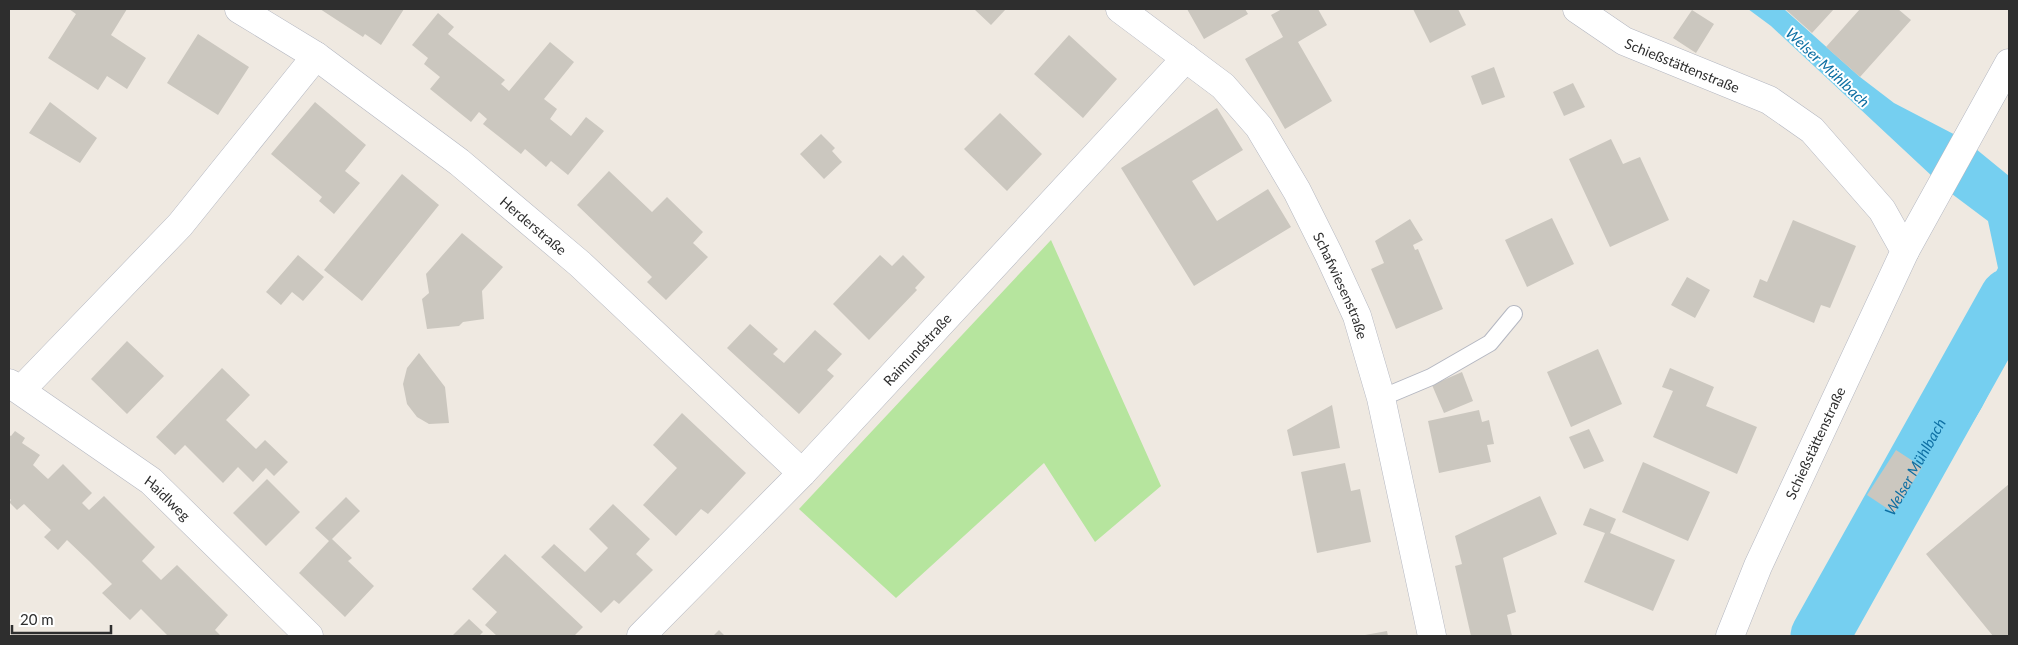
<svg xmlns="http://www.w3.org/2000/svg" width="2018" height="645" viewBox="0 0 2018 645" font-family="Lato,sans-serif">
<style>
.green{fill:#b6e59e}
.water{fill:#75cff0}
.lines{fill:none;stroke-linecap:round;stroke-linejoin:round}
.river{stroke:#75cff0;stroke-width:59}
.building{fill:#cbc7bf}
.service-casing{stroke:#b4b7c1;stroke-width:18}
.minor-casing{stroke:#b4b7c1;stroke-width:29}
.service{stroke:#fff;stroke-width:16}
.minor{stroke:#fff;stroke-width:28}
.labels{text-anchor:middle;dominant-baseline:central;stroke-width:4;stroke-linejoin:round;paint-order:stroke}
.street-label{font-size:14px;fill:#2e2e2e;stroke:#fff}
.water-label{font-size:15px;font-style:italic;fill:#0d6fa3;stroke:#fff}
</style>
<rect width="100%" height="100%" fill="#efe9e1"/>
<path class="green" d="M 1051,240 L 1161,486 L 1095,542 L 1044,463 L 896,598 L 799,509 Z"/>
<path class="water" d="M 1748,9 L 1784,9 L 1860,77 L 1894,103 L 1965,140 L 2009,176 L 2009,353 L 1982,407 L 1845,636 L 1802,636 L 1867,523 L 1880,531 L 1917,464 L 1911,447 L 1927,404 L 1998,268 L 1988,221 L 1948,191 L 1771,26 Z"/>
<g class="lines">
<path class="river" id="s1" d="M 1820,636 L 2009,298"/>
</g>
<path class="building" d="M 69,9 L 127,9 L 111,35 L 146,58 L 127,89 L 107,76 L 98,90 L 48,58 L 76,14 Z
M 320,9 L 404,9 L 381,45 L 365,34 L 363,37 Z
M 974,9 L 1006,9 L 991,25 Z
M 1187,9 L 1245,9 L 1248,14 L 1204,39 Z
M 1282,9 L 1318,9 L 1327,25 L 1298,42 L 1332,101 L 1285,129 L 1245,59 L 1283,37 L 1271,15 Z
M 1413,9 L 1458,9 L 1466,25 L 1430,43 Z
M 1785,9 L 1834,9 L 1812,33 Z
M 1860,9 L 1898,9 L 1911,20 L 1860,77 L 1826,47 Z
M 1692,10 L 1714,24 L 1696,53 L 1673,38 Z
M 438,13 L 454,27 L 448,34 L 505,80 L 501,84 L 509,91 L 550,42 L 574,62 L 544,99 L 557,109 L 550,119 L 571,136 L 586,117 L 604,131 L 568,175 L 551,161 L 546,167 L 525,149 L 521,154 L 483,124 L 487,119 L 479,112 L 471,122 L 430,89 L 440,77 L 424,64 L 428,58 L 412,45 Z
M 198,34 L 249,67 L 218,115 L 167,83 Z
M 1069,35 L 1117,79 L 1083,118 L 1034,74 Z
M 1494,67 L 1505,97 L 1482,105 L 1471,76 Z
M 1573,83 L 1585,107 L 1564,116 L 1553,92 Z
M 50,102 L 97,138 L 80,163 L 29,133 Z
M 315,102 L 366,145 L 345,171 L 360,183 L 334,214 L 319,201 L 322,197 L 271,154 Z
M 1217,108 L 1243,150 L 1192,181 L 1217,221 L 1268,189 L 1291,227 L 1194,286 L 1121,168 Z
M 1000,113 L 1042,154 L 1007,191 L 964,149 Z
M 821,134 L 835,148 L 832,151 L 842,162 L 824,179 L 800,154 Z
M 1611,139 L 1623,164 L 1640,157 L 1669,220 L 1610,247 L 1569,159 Z
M 609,171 L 652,212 L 667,197 L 703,232 L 693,243 L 708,257 L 666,300 L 647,282 L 652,277 L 577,205 Z
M 402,174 L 439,205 L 362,301 L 324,270 Z
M 1552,218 L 1574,264 L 1527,287 L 1505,240 Z
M 1410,219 L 1423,240 L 1413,245 L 1415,250 L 1418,249 L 1443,309 L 1396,329 L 1371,269 L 1384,263 L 1375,241 Z
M 1793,220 L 1856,246 L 1830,308 L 1821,305 L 1814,323 L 1753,297 L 1760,279 L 1767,282 Z
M 462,233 L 503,267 L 482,291 L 484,319 L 463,322 L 459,326 L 427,329 L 422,299 L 429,293 L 426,274 Z
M 298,255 L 324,277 L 303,301 L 292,292 L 281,305 L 266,292 Z
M 880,255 L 892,266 L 903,255 L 925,277 L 915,288 L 917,290 L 869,340 L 833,304 Z
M 1687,277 L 1710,290 L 1695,318 L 1671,305 Z
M 750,324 L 778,349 L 773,354 L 784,363 L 815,330 L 842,354 L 827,370 L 834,376 L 799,414 L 727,348 Z
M 127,341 L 164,376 L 127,414 L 91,379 Z
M 1598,349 L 1622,404 L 1571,427 L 1547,372 Z
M 419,353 L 445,387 L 449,423 L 429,424 L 417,417 L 407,404 L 403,384 L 407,368 Z
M 222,368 L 250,395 L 226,420 L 256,449 L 265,440 L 288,462 L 274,476 L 266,468 L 253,482 L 238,467 L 223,483 L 185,445 L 175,455 L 156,437 Z
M 1670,368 L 1714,387 L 1706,406 L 1757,427 L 1737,474 L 1653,437 L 1673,391 L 1662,387 Z
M 1462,372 L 1473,401 L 1444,413 L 1432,385 Z
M 1332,405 L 1340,448 L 1293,456 L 1287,430 Z
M 1479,410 L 1482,422 L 1489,420 L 1494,444 L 1487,445 L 1491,462 L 1439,473 L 1428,421 Z
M 682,413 L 746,473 L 708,514 L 701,509 L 676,536 L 643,505 L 677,468 L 653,445 Z
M 1589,429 L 1604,461 L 1584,469 L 1569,437 Z
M 15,431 L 25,438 L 22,443 L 40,455 L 33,465 L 48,479 L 63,464 L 92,493 L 82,503 L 89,510 L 104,496 L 155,547 L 142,561 L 161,580 L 177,565 L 228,615 L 215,630 L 221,636 L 168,636 L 141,609 L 130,620 L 102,593 L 112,584 L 89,561 L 67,540 L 58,550 L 44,537 L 51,530 L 24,504 L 17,510 L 9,502 L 11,500 L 9,498 L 9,435 L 11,436 Z
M 1896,450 L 1922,467 L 1894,513 L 1867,495 Z
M 1643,462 L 1710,492 L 1688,541 L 1622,512 Z
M 1345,463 L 1351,491 L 1360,489 L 1371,542 L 1317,553 L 1301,472 Z
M 267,479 L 300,512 L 266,546 L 233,513 Z
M 2009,484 L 2009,636 L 1993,636 L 1926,554 Z
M 1540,496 L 1557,534 L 1503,558 L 1516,612 L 1507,615 L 1512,636 L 1471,636 L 1455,566 L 1462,564 L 1455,536 Z
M 346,497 L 360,511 L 332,539 L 352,558 L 348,561 L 374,586 L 345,617 L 299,573 L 329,541 L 315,528 Z
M 613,504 L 650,539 L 636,554 L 653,570 L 619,604 L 614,600 L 601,613 L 541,557 L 554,544 L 585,572 L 608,548 L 589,529 Z
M 1590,508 L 1616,519 L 1610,533 L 1675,560 L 1653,611 L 1584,582 L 1605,533 L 1583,525 Z
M 505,554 L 583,627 L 574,636 L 497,636 L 485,625 L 497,612 L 472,589 Z
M 469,619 L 483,632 L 479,636 L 452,636 Z
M 719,630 L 725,636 L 713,636 Z
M 1387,631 L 1388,636 L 1365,636 L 1365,635 Z"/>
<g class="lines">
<defs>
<path id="service" d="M 1381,398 L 1431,377 L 1490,343 L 1514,314"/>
<g id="minor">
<path id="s2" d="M 239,9 L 316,56 L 459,162 L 580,264 L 802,473"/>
<path id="s3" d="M 1120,9 L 1223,86 L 1259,127 L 1297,191 L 1329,255 L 1357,316 L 1381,398 L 1432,636"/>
<path id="s4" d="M 1577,9 L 1624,41 L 1769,100 L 1812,130 L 1882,210 L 1905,251 L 1758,566 L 1730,636"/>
<path d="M 1905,251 L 2009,63"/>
<path id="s5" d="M 9,383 L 151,481 L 309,636"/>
<path d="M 21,390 L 180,225 L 316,56"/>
<path id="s6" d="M 641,636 L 802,473 L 1186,58"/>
</g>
</defs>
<use href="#service" class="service-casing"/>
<use href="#minor" class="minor-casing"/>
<use href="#service" class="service"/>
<use href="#minor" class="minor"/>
</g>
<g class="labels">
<g class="street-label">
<text stroke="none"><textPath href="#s4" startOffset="120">Schießstättenstraße</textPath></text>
<text stroke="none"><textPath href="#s2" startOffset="366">Herderstraße</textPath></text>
<text stroke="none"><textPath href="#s3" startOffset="362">Schafwiesenstraße</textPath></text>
<text stroke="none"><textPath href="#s6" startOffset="398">Raimundstraße</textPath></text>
<text transform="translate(1815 443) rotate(-65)">Schießstättenstraße</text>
<text stroke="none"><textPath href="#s5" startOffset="196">Haidlweg</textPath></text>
</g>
<g class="water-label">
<text transform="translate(1828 67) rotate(43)">Welser Mühlbach</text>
<text stroke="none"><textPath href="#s1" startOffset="194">Welser Mühlbach</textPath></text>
</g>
</g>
<rect width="2018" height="645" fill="none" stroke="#2e2e2e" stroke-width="20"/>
<path d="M12 625v8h99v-8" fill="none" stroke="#2e2e2e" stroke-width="2.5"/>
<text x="20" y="625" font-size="15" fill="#2e2e2e" stroke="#ffffff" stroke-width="4" paint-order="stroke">20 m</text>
</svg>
